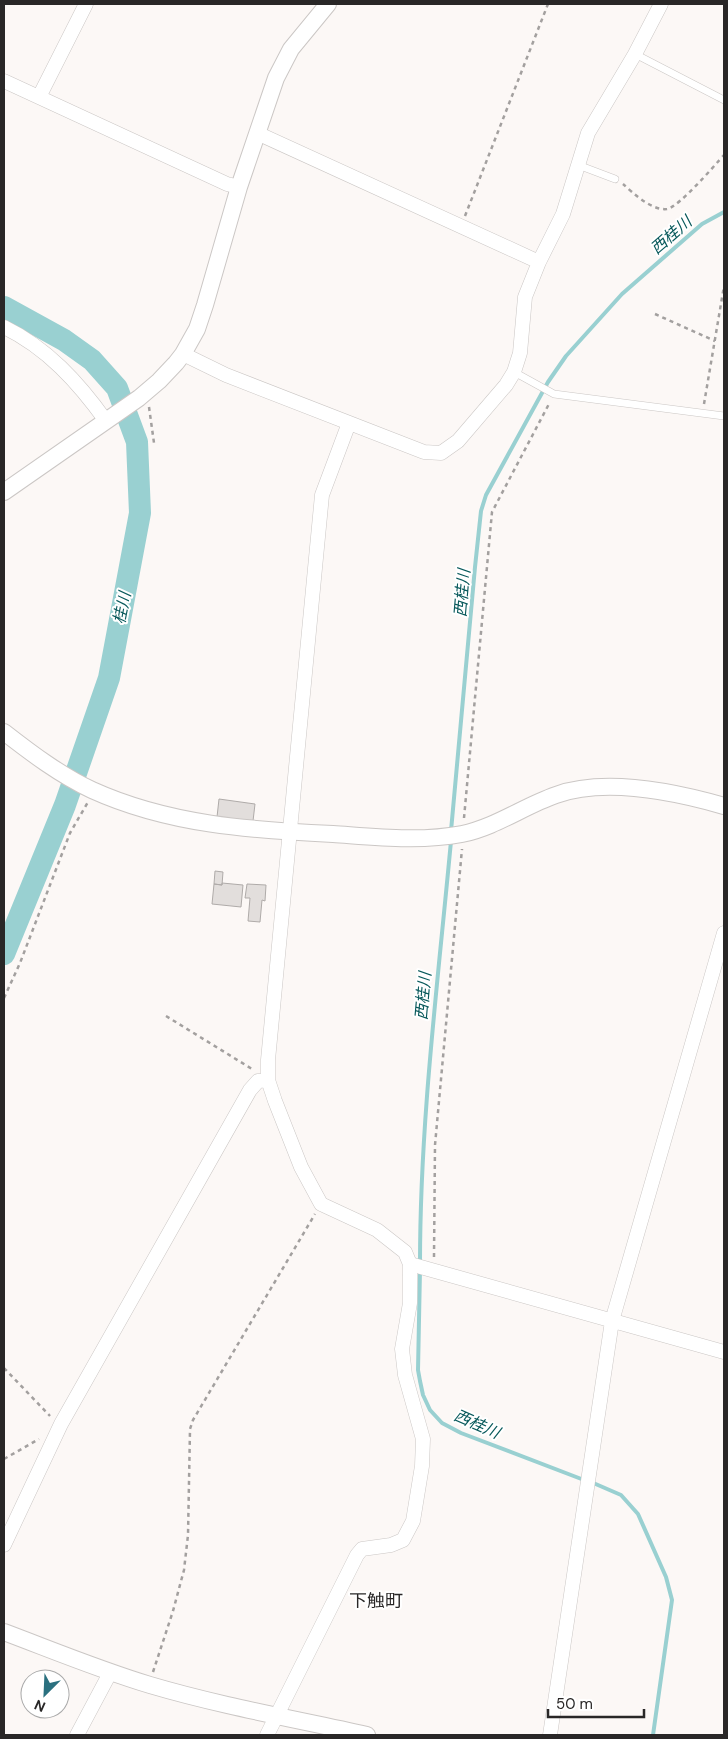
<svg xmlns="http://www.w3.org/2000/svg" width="728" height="1739" viewBox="0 0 728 1739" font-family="'DM Sans','Noto Sans JP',sans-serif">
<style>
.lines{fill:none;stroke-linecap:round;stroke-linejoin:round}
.stream{stroke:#99d0d1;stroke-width:4}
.river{stroke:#99d0d1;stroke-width:22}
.building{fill:#e2dedc;stroke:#afaba9}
.service-casing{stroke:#cbc7c5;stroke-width:8}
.minor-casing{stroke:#cbc7c5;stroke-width:15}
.tertiary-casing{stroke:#cbc7c5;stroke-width:18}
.path{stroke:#a3a09f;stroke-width:2.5;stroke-dasharray:4 4;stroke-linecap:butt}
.service{stroke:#fff;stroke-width:7}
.minor{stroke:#fff;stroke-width:14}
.tertiary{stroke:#fff;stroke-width:16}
.labels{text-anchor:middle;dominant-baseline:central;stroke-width:4;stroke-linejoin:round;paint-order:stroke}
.water-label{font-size:16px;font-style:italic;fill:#08595b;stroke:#fff}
.quarter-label{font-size:18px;fill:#292727;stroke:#fff}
</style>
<rect width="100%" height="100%" fill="#fcf8f6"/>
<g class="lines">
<path class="stream" d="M 451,831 L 475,567 L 481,511 L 486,495 L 548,382 L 566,356 L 622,294 L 702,224 L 724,212
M 420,1263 C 420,1122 438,981 451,841
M 420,1270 L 418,1370 L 420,1381 L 423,1395 L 430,1410 L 442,1423 L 461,1433 L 584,1480
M 591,1482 L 621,1495 L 638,1514 L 666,1577 L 672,1600 L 653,1735"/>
<path class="river" d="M 4,307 L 64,340 L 92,360 L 117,388 L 137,442 L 140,513 L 109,678 L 65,805 L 4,954"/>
</g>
<path class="building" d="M 219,799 L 255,804 L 253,821 L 217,817 Z
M 215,871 L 223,872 L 222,885 L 214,884 Z
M 222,883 L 243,885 L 241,907 L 212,904 L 214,884 L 222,885 Z
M 247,884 L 266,885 L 265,901 L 262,900 L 260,922 L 248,921 L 250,898 L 245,898 Z"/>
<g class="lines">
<defs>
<path id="service" d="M 635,54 L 724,100
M 578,165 L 615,179
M 514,372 L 554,394 L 724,416"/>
<path id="minor" d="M 4,81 L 227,184 L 239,187
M 39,97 L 86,4
M 257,133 L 539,262
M 4,327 C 47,348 78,382 106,421
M 183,354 L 226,375 L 424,452 L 441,453 L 458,441 L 506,385 L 514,372 L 520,353 L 525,297 L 539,262 L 563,214 L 588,133 L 635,54 L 661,4
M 349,423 L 322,495 L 268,1060 L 268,1080 L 275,1101 L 301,1167 L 321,1204 L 377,1230 L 405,1252 L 410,1264 L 724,1352
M 4,1545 L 61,1424 L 250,1090 L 258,1081 L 268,1080
M 77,1735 L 110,1673
M 267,1735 L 357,1555 L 362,1549 L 391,1545 L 403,1540 L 413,1521 L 422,1466 L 423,1439 L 405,1375 L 402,1349 L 410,1303 L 410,1264
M 550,1735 L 612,1321 L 724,933"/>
<path id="tertiary" d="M 4,492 L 139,398 L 159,381 L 176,363 L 183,354 L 197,329 L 205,305 L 239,187 L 276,78 L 291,49 L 328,4
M 4,732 C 31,753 60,775 92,790 C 169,825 251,830 333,834 C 376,837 420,842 462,834 C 496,827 524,806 556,795 C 606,777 675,792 724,806
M 4,1632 C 52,1650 100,1670 150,1685 C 221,1706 295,1719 367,1735"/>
</defs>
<use href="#service" class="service-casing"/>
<use href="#minor" class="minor-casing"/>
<use href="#tertiary" class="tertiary-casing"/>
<path class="path" d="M 623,184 C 633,193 652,211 667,209 C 679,207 714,166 724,155
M 465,216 L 548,4
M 655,314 L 715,341
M 704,404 L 724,286
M 149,407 L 154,443
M 464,818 L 492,512 L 550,402
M 4,998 L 20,963 L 70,833 L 88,802
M 166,1016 L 252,1069
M 434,1257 L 435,1145 L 462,849
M 4,1368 L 50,1416
M 4,1459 L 39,1439
M 153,1672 L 173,1611 L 184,1570 L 188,1535 L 190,1429 L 193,1420 L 315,1214"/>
<use href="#service" class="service"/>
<use href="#minor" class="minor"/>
<use href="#tertiary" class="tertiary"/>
</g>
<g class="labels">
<g class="water-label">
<text transform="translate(671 235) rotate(-41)">西桂川</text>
<text transform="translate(462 593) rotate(-85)">西桂川</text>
<text transform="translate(122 608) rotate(-79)">桂川</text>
<text transform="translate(423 996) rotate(-85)">西桂川</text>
<text transform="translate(477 1424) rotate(24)">西桂川</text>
</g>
<g class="quarter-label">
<text x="376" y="1601">下触町</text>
</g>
</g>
<rect width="728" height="1739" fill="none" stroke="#292727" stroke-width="10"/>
<g transform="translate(45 1694) rotate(204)"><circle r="24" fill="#ffffff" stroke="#a9a9a9"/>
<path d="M0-4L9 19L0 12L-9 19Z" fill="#2a707f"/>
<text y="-8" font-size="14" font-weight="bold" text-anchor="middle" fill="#292727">N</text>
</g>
<path d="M548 1709v8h96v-8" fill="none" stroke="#292727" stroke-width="2.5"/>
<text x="556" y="1709" font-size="15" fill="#292727" stroke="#ffffff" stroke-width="4" paint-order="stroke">50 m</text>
</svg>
